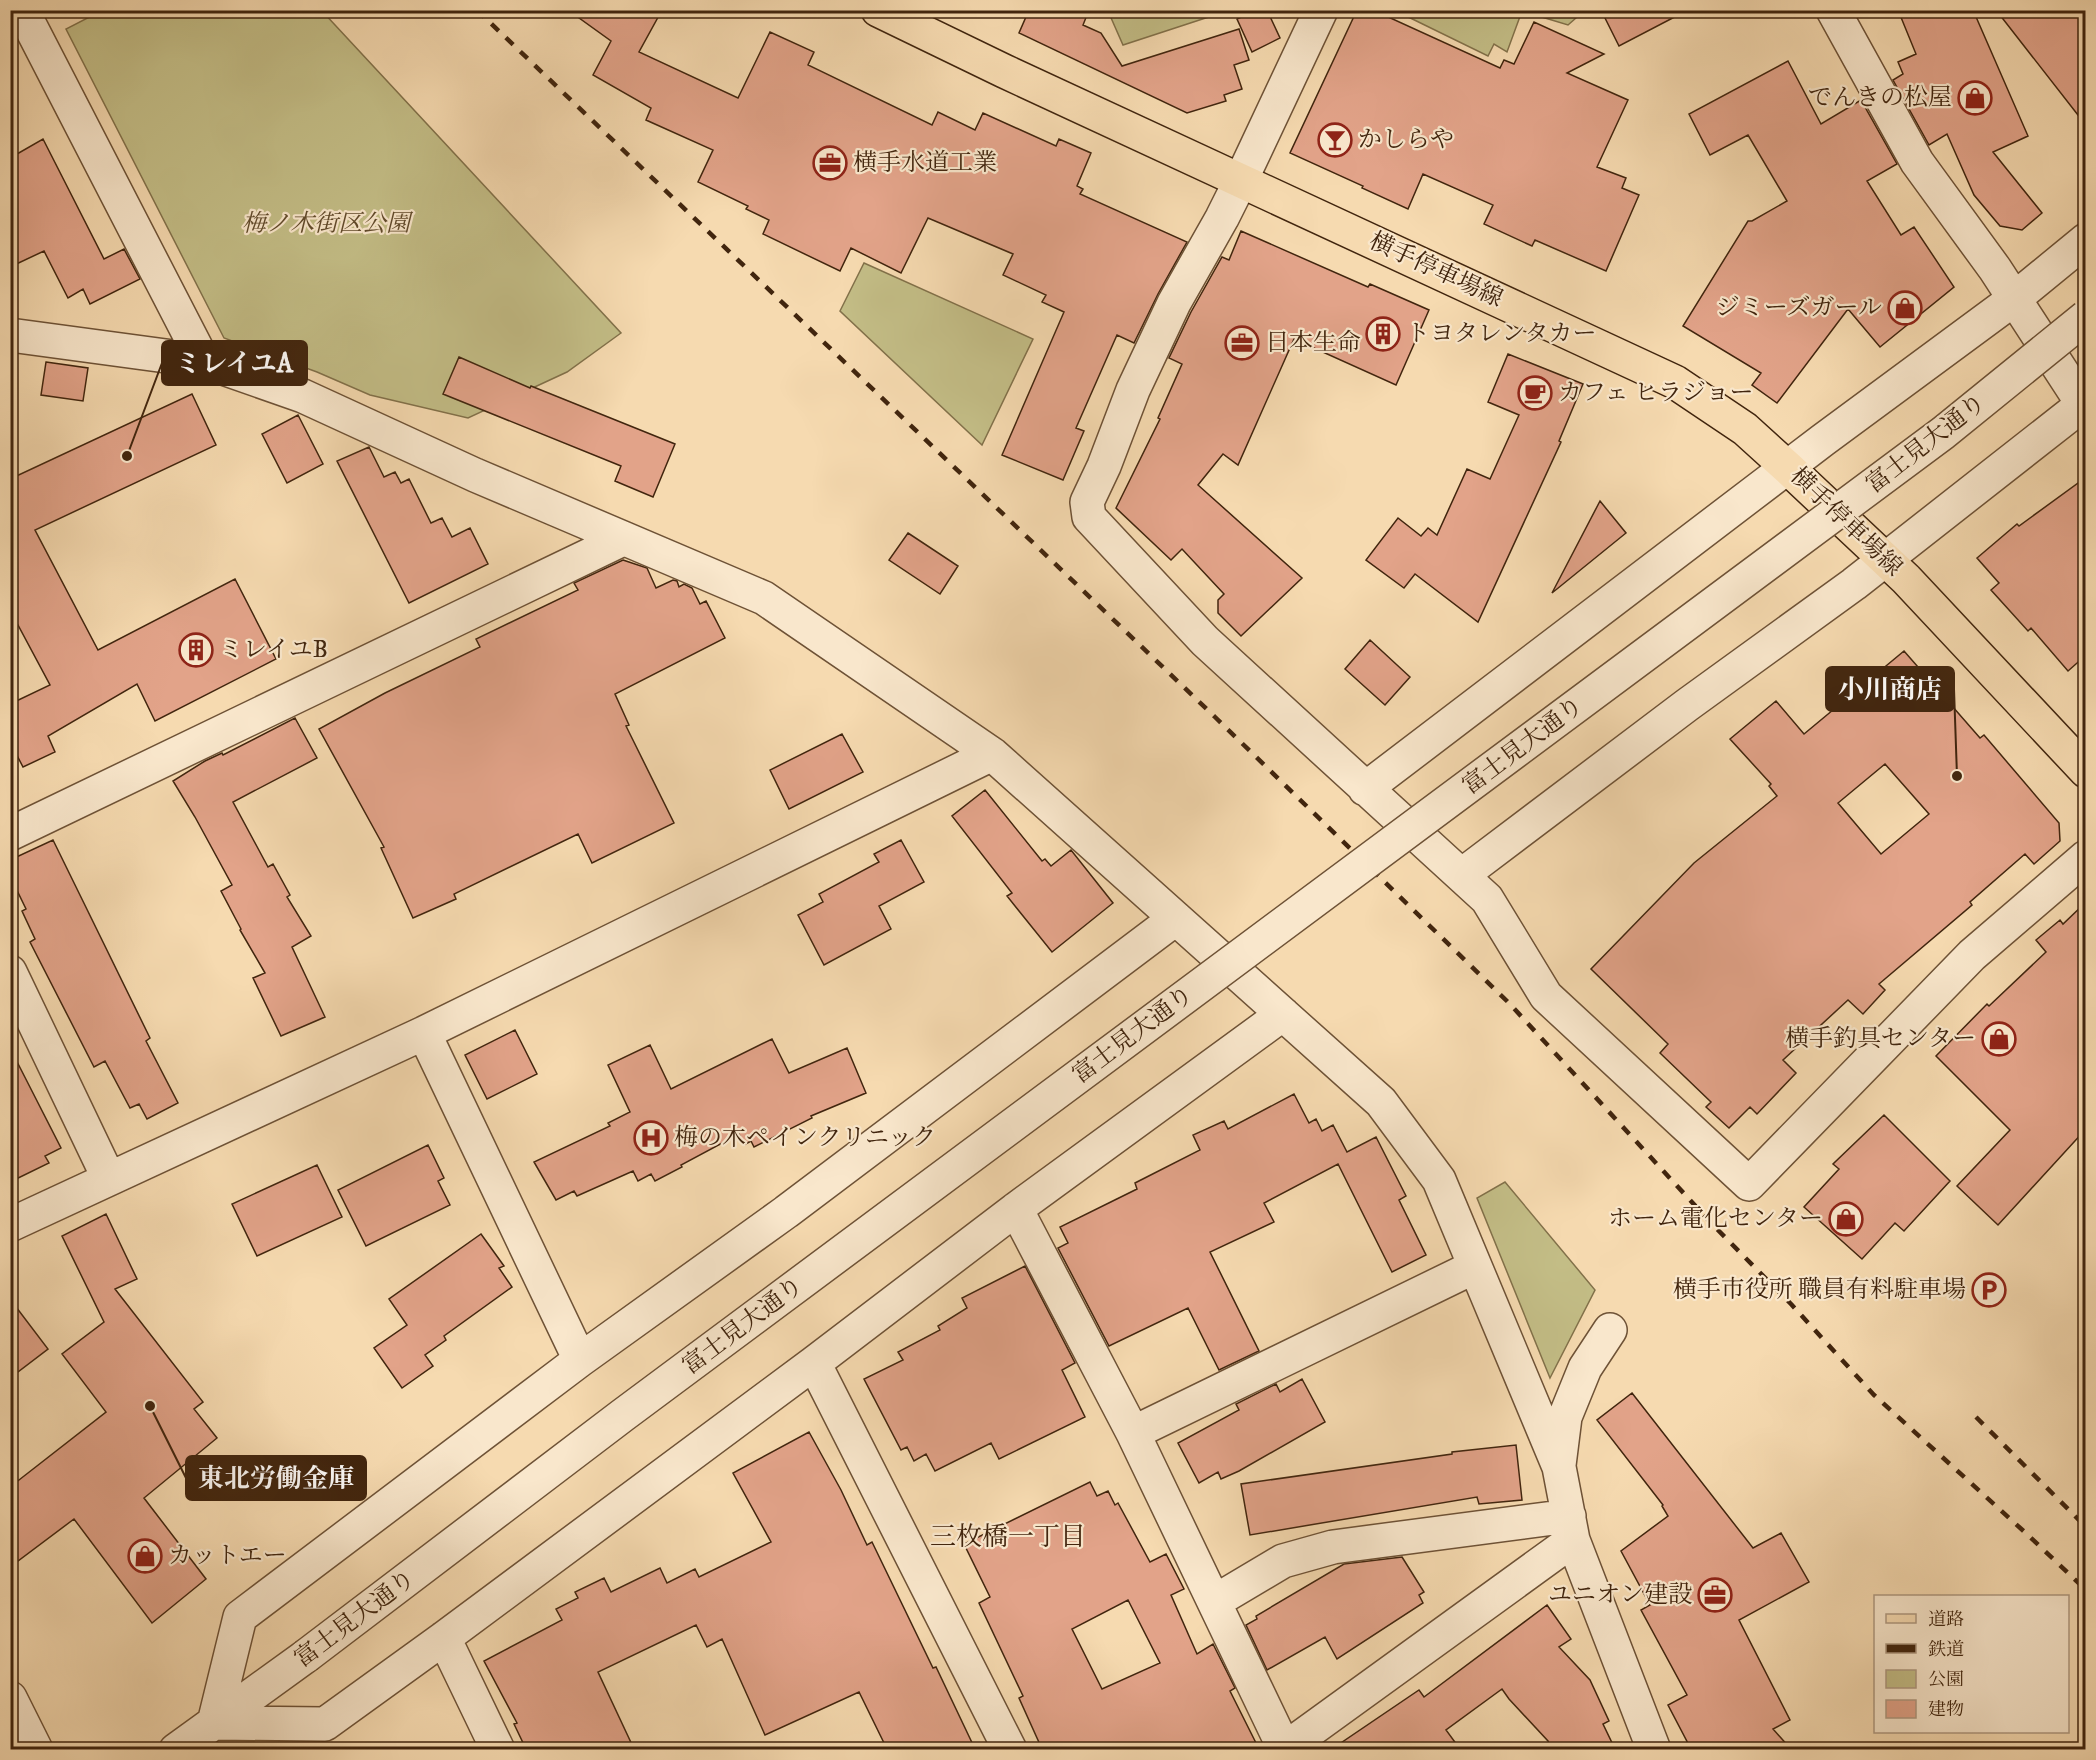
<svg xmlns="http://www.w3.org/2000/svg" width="2096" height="1760" viewBox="0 0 2096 1760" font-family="'IM FELL DW Pica','Noto Serif JP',serif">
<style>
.green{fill:#c3bd86;stroke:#82714a;stroke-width:1.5}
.building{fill:#e2a389;stroke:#41250e;stroke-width:1.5;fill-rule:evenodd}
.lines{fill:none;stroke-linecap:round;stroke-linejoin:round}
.minor-casing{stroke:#6e5236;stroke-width:36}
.major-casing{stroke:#41250e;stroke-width:36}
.minor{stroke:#f9e7cc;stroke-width:33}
.major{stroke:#f6dab0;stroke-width:33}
.rail{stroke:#41250e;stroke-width:4.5;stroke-dasharray:10 10;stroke-linecap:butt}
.minor-bridge-casing{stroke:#6e5236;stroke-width:36;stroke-linecap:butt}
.minor-bridge{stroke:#f9e7cc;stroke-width:33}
.labels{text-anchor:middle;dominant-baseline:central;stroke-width:4.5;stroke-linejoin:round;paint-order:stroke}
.poi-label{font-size:24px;fill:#41250e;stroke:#f9e7cc;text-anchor:start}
.park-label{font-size:24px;font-style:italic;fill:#624b2c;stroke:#f9e7cc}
.street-label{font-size:24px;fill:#41250e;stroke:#f9e7cc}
.neighbourhood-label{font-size:26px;fill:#41250e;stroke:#f9e7cc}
.leader{fill:none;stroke:#41250e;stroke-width:2}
.callout-dot{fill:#41250e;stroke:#f9e7cc;stroke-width:2}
.callout{fill:#41250e;stroke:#41250e;stroke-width:2}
.callout-label{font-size:26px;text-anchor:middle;font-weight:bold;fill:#fff}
</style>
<rect width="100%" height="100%" fill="#f6dab0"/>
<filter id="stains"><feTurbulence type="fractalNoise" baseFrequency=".00333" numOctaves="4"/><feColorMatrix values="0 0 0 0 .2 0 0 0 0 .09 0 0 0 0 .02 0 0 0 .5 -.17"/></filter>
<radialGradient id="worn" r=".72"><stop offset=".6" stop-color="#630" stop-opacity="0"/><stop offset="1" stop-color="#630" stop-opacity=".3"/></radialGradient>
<path class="green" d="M 101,11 L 322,11 L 621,333 L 567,372 L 468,418 L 370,395 L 317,372 L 224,338 L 66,29 Z
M 1108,11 L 1227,11 L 1123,45 Z
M 1396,11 L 1584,11 L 1568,25 L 1522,11 L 1507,52 L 1494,44 L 1488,56 Z
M 864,263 L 1033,339 L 982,445 L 840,311 Z
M 1505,1182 L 1595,1290 L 1550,1378 L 1477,1198 Z"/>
<path class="building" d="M 568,10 L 662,10 L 639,52 L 738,98 L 770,32 L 814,52 L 808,65 L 932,125 L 938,112 L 975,130 L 983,113 L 1056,146 L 1059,139 L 1091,153 L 1077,186 L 1083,189 L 1080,194 L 1187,242 L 1158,294 L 1134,343 L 1117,335 L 1076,428 L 1084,431 L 1063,480 L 1002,455 L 1064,312 L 1042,302 L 1046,295 L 1003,275 L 1013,254 L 928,218 L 901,273 L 851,248 L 840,271 L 763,234 L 769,220 L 746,209 L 748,206 L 698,182 L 713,150 L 646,120 L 651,108 L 593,75 L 611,41 Z
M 1029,10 L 1089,10 L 1083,25 L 1101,33 L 1122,66 L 1239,29 L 1249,60 L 1234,65 L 1242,89 L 1224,95 L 1226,101 L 1187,113 L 1019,33 Z
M 1256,10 L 1267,10 L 1280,38 L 1252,52 L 1237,19 Z
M 1357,10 L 1373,10 L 1500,68 L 1504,60 L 1514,64 L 1534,22 L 1604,54 L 1567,73 L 1628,100 L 1597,167 L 1626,178 L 1622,188 L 1639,195 L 1606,271 L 1535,240 L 1532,246 L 1484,224 L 1493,205 L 1423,174 L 1408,209 L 1362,188 L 1363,186 L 1290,153 Z
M 1601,10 L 1688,10 L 1619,46 Z
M 1898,10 L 1973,10 L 2028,136 L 1993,152 L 2042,213 L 2022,230 L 2000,226 L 1974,195 L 1947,134 L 1929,145 L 1893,80 L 1903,74 L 1898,62 L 1916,54 Z
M 1996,10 L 2085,10 L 2085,124 Z
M 1788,61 L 1821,124 L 1861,100 L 1897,164 L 1867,181 L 1901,235 L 1914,227 L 1954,287 L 1880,347 L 1848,309 L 1777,403 L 1752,385 L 1761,373 L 1683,326 L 1748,221 L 1752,221 L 1787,201 L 1748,135 L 1710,155 L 1689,114 Z
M 43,139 L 104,259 L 124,249 L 140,279 L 90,304 L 83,289 L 68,298 L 44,251 L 10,267 L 10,158 Z
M 1241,231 L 1368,287 L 1370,284 L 1429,310 L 1396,385 L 1294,339 L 1238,465 L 1223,454 L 1198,485 L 1302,578 L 1241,636 L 1218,613 L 1218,600 L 1224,594 L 1182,549 L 1171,560 L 1116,508 L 1160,419 L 1158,418 L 1182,364 L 1169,358 L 1191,312 L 1222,257 L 1229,260 Z
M 1508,354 L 1583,384 L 1559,441 L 1561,442 L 1478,622 L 1415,574 L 1404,588 L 1366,560 L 1398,518 L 1421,536 L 1428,528 L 1437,535 L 1467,469 L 1490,479 L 1519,415 L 1488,402 Z
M 459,357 L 530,388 L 531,386 L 675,444 L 653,497 L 615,481 L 621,466 L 443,394 Z
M 46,362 L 88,368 L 83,401 L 41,395 Z
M 192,394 L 216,445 L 35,530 L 98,650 L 235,579 L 276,659 L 155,721 L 137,684 L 48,736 L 55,752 L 23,767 L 10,742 L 10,704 L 50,685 L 10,610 L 10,479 Z
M 298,415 L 323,464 L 287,483 L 262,434 Z
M 369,447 L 384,477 L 395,472 L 401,483 L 409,479 L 431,523 L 442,518 L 452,537 L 470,528 L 488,564 L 409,603 L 337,461 Z
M 2085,478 L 2085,656 L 2068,671 L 2031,628 L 2028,631 L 1991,590 L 1999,583 L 1977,558 L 2017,524 L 2019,526 Z
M 1600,501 L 1626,533 L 1552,593 Z
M 908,533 L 958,566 L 940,594 L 889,560 Z
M 623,560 L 647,568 L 656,588 L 673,580 L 677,581 L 679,587 L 684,584 L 692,588 L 700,604 L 706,601 L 725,638 L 615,694 L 629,725 L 626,726 L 674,823 L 592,863 L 578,834 L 454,894 L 456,899 L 413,918 L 381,848 L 384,847 L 319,729 L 385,693 L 480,647 L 476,639 L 578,590 L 574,583 Z
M 1370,640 L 1410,677 L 1385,705 L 1345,669 Z
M 1904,651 L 1980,738 L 1984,735 L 2059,823 L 2060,841 L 2034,864 L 2025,854 L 1970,902 L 1972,905 L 1879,984 L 1885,990 L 1863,1014 L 1848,1000 L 1783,1060 L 1796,1073 L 1757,1114 L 1750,1107 L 1729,1128 L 1706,1107 L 1711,1102 L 1660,1053 L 1668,1044 L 1591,969 L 1694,863 L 1777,796 L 1769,786 L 1771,784 L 1730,739 L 1776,701 L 1804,734 ZM 1885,764 L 1929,814 L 1881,854 L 1838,803 Z
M 295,718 L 317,758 L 233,802 L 268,867 L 273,864 L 290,895 L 287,897 L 311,936 L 292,947 L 325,1017 L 281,1036 L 253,978 L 265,973 L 240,930 L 241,929 L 221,891 L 232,885 L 195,817 L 173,781 L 205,761 L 222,753 L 223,755 Z
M 842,734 L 863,772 L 789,809 L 770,770 Z
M 985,790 L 1042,861 L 1045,859 L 1051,866 L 1071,850 L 1113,903 L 1052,952 L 1007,896 L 1012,893 L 952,816 Z
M 53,840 L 150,1038 L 146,1041 L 178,1103 L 147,1119 L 139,1104 L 130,1108 L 105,1061 L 94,1067 L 30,942 L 35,939 L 22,911 L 26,909 L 10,876 L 10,860 Z
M 901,840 L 924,882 L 879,906 L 891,929 L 824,965 L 798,915 L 823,902 L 819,894 L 879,862 L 874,854 Z
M 2085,903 L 2085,1130 L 1998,1225 L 1957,1186 L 2010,1130 L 1936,1056 L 1987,1004 L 1989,1006 L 2046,952 L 2036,940 L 2060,920 L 2063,924 Z
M 515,1030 L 537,1074 L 487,1099 L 465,1055 Z
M 772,1039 L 789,1073 L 847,1048 L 866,1093 L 811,1116 L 812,1118 L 754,1147 L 751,1141 L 744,1145 L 739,1134 L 681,1165 L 682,1167 L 655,1181 L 651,1174 L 638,1181 L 633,1171 L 577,1196 L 574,1191 L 556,1200 L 534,1162 L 610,1126 L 608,1123 L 630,1112 L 608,1065 L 650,1045 L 671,1089 Z
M 10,1048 L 61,1148 L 45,1156 L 49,1163 L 10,1182 Z
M 1294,1094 L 1309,1123 L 1316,1119 L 1322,1131 L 1333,1125 L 1347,1152 L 1376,1137 L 1406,1196 L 1399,1200 L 1426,1255 L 1392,1272 L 1338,1164 L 1264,1203 L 1274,1222 L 1210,1252 L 1259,1351 L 1219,1370 L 1188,1308 L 1109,1346 L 1058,1248 L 1068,1243 L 1060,1227 L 1137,1189 L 1135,1183 L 1200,1150 L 1193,1135 L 1224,1121 L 1228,1129 Z
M 1884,1115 L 1950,1181 L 1904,1231 L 1895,1223 L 1862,1259 L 1804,1207 L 1839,1169 L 1833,1164 Z
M 428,1145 L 444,1178 L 438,1181 L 450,1205 L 366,1246 L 338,1190 Z
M 317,1165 L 342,1217 L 257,1256 L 232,1204 Z
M 106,1214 L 137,1279 L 115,1289 L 203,1402 L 194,1409 L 217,1438 L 144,1498 L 206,1579 L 152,1623 L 74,1519 L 10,1567 L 10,1487 L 106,1412 L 62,1354 L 104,1322 L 62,1236 Z
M 481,1234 L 504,1266 L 499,1268 L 512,1287 L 444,1336 L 446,1340 L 425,1355 L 433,1366 L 402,1388 L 374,1348 L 407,1325 L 389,1299 Z
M 1025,1266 L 1075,1363 L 1062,1370 L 1085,1417 L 999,1459 L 991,1443 L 935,1471 L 926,1454 L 914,1461 L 907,1447 L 901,1450 L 864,1379 L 903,1360 L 898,1352 L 940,1330 L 938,1326 L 967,1308 L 962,1298 Z
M 10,1299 L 48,1349 L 10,1378 Z
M 1302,1379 L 1325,1422 L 1239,1471 L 1221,1479 L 1218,1472 L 1199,1483 L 1178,1443 L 1239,1410 L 1236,1404 L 1276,1384 L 1280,1392 Z
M 1632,1393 L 1753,1548 L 1781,1533 L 1809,1582 L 1739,1620 L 1790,1720 L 1773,1729 L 1791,1749 L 1691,1749 L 1668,1705 L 1687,1695 L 1641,1610 L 1650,1605 L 1621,1551 L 1668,1516 L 1662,1506 L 1663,1505 L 1597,1420 Z
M 809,1432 L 841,1490 L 867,1545 L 872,1542 L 933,1668 L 936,1667 L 975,1749 L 887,1749 L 859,1692 L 765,1735 L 722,1639 L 707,1647 L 696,1625 L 598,1672 L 634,1749 L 526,1749 L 514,1724 L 517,1723 L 484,1661 L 562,1620 L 556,1609 L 578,1598 L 575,1592 L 604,1578 L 611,1592 L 660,1568 L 667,1583 L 695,1569 L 699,1577 L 771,1542 L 733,1473 Z
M 1516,1445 L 1522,1500 L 1479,1504 L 1477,1497 L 1250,1535 L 1241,1484 L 1452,1454 L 1452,1452 Z
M 1090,1482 L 1097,1496 L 1108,1491 L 1115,1505 L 1118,1503 L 1150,1562 L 1166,1554 L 1184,1589 L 1171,1595 L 1197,1654 L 1213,1644 L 1235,1688 L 1230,1691 L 1259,1749 L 1042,1749 L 1019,1698 L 1023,1696 L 979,1603 L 990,1597 L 964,1544 ZM 1128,1600 L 1160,1663 L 1102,1689 L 1072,1629 Z
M 1402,1557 L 1424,1592 L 1419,1595 L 1423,1603 L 1337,1659 L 1325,1637 L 1267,1670 L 1246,1625 L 1257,1619 L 1256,1616 L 1344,1564 Z
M 1547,1605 L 1571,1639 L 1559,1647 L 1590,1680 L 1609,1721 L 1603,1724 L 1615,1749 L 1552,1749 L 1548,1741 L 1509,1699 L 1502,1689 L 1446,1730 L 1460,1749 L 1332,1749 L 1419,1690 L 1424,1697 Z"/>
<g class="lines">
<defs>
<path id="minor" d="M 22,10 L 203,361
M 1321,10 L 1241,180 L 1222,218 L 1174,303 L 1133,390 L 1104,466 L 1087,502 L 1089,517 L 1205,641 L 1487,899 L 1546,996 L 1749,1184 L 1972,955 L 2086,857
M 1833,10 L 1917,162 L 1995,269 L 2086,409
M 10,335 L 203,361 L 303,396 L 475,475 L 764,598 L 992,754 L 1381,1102 L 1439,1180 L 1559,1467 L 1573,1540 L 1654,1750
M 1365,789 L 1823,440 L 2014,299 L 2086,240
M 10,834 L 623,539
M 1462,875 L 1687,705 L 1854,584 L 2086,402
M 10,972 L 109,1179
M 424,1033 L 580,1360
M 1016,1209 L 1133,1433 L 1285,1750
M 10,1225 L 424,1033 L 992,754
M 814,1363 L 1010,1750
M 1133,1433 L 1474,1267
M 1559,1465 L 1565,1417 L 1585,1368 L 1610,1330
M 1214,1602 L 1283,1561 L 1333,1547 L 1569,1516
M 444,1638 L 498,1750
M 10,1698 L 36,1750
M 214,1723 L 325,1724 L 444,1638 L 814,1363 L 1016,1209 L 1283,1014
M 214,1723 L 240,1617 L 580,1360 L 786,1212 L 1175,919
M 176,1750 L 306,1656
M 1283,1750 L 1573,1540"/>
<path id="major" d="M 878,10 L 1004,71 L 1675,382 L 1745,429 L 1788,468 L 1906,579 L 2086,771"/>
</defs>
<use href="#minor" class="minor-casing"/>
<use href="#major" class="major-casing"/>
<use href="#minor" class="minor"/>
<use href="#major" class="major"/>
<path class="rail" d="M 477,10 L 1215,717 L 1509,1003 L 1712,1224 L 1791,1304 L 1874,1395 L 2029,1536 L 2086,1590
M 1976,1417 L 2086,1527"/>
<defs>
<path id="minor-bridge" d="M 306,1656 L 623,1415 L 1943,433 L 2086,317"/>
</defs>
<use href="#minor-bridge" class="minor-bridge-casing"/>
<use href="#minor-bridge" class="minor-bridge"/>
</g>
<defs>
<symbol id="shop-ring" viewBox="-11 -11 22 22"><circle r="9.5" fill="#f9e7cc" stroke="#8f2418" stroke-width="1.5"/><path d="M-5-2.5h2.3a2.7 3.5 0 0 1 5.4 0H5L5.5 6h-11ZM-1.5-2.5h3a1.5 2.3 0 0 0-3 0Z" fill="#8f2418"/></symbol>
<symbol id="bar-ring" viewBox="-11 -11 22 22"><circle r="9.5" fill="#f9e7cc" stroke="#8f2418" stroke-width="1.5"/><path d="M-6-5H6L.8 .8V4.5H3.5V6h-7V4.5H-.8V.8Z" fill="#8f2418"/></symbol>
<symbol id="office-ring" viewBox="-11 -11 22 22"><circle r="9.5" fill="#f9e7cc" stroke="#8f2418" stroke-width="1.5"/><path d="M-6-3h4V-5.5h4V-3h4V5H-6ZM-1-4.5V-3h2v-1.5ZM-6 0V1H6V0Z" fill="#8f2418"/></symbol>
<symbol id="building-ring" viewBox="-11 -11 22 22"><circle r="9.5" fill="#f9e7cc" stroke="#8f2418" stroke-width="1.5"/><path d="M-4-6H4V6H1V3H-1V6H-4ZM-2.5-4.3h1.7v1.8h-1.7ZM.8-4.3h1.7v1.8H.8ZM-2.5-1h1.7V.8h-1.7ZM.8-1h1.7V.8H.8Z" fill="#8f2418"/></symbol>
<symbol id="cafe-ring" viewBox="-11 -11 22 22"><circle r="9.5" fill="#f9e7cc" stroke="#8f2418" stroke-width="1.5"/><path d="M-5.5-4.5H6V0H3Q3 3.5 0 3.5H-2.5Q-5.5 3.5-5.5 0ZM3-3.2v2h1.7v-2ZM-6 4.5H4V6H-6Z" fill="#8f2418"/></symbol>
<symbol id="hospital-ring" viewBox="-11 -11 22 22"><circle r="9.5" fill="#f9e7cc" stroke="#8f2418" stroke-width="1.5"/><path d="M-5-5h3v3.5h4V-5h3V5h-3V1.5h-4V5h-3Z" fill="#8f2418"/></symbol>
<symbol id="parking-ring" viewBox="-11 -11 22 22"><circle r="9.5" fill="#f9e7cc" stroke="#8f2418" stroke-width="1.5"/><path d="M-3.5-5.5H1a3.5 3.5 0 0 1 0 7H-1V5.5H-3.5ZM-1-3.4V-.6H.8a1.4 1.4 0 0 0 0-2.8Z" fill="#8f2418"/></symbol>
</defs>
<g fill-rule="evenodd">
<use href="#shop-ring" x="1956" y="79" width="38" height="38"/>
<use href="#bar-ring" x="1316" y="121" width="38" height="38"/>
<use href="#office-ring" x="811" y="144" width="38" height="38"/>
<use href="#shop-ring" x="1886" y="289" width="38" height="38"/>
<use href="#building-ring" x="1364" y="315" width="38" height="38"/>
<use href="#office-ring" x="1223" y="324" width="38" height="38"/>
<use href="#cafe-ring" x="1516" y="374" width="38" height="38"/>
<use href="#building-ring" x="177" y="631" width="38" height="38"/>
<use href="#shop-ring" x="1980" y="1020" width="38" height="38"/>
<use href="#hospital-ring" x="632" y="1119" width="38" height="38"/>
<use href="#shop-ring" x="1827" y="1200" width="38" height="38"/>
<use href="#parking-ring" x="1970" y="1271" width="38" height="38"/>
<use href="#shop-ring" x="126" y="1537" width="38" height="38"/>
<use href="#office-ring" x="1696" y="1576" width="38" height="38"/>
</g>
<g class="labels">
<g class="poi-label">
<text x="1952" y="98" text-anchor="end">でんきの松屋</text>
<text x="1358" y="140">かしらや</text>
<text x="853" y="163">横手水道工業</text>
<text x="1882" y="308" text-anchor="end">ジミーズガール</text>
<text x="1406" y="334">トヨタレンタカー</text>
<text x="1265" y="343">日本生命</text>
<text x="1558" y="393">カフェ ヒラジョー</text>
<text x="219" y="650">ミレイユB</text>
<text x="1976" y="1039" text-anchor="end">横手釣具センター</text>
<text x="674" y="1138">梅の木ペインクリニック</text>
<text x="1823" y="1219" text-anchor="end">ホーム電化センター</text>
<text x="1966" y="1290" text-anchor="end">横手市役所 職員有料駐車場</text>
<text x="168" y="1556">カットエー</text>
<text x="1692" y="1595" text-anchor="end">ユニオン建設</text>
</g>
<g class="park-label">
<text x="326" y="224">梅ノ木街区公園</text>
</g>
<g class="street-label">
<text transform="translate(1436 270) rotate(25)">横手停車場線</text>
<text transform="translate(1926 444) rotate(-38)">富士見大通り</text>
<text transform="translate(1846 522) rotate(44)">横手停車場線</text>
<text transform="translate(1523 746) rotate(-37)">富士見大通り</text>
<text transform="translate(1133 1035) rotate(-37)">富士見大通り</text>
<text transform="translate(743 1326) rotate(-37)">富士見大通り</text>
<text transform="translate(355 1619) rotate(-37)">富士見大通り</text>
</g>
<g class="neighbourhood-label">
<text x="1008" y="1537">三枚橋一丁目</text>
</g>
</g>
<path class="leader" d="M127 456L162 363M1957 776L1954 689M150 1406L186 1478"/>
<g class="callout-dot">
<circle cx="127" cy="456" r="6"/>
<circle cx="1957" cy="776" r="6"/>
<circle cx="150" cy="1406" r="6"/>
</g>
<g class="callout">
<rect x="162" y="341" width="145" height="44" rx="6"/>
<rect x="1826" y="667" width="128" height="44" rx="6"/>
<rect x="186" y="1456" width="180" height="44" rx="6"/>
</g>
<g class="callout-label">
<text x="234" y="372">ミレイユA</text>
<text x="1890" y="698">小川商店</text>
<text x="276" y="1487">東北労働金庫</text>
</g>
<rect width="2096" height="1760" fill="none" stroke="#f6dab0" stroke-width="36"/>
<rect x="12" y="12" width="2072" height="1736" fill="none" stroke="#41250e" stroke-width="3"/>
<rect x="18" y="18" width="2060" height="1724" fill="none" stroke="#41250e" stroke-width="1.5"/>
<rect x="1874" y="1595" width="195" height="138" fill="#f9e7cc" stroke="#af9980" stroke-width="1.5"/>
<rect x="1886" y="1614" width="30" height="9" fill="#f6dab0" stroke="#af9980" stroke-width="1.5"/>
<text x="1928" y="1625" font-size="18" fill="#41250e">道路</text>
<rect x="1886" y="1644" width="30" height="9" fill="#41250e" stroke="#af9980" stroke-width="1.5"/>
<text x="1928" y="1655" font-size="18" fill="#41250e">鉄道</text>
<rect x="1886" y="1670" width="30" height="18" fill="#c3bd86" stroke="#af9980" stroke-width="1.5"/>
<text x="1928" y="1685" font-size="18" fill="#41250e">公園</text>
<rect x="1886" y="1700" width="30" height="18" fill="#e2a389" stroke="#af9980" stroke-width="1.5"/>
<text x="1928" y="1715" font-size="18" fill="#41250e">建物</text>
<rect width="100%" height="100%" filter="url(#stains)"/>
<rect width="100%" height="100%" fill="url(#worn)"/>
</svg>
